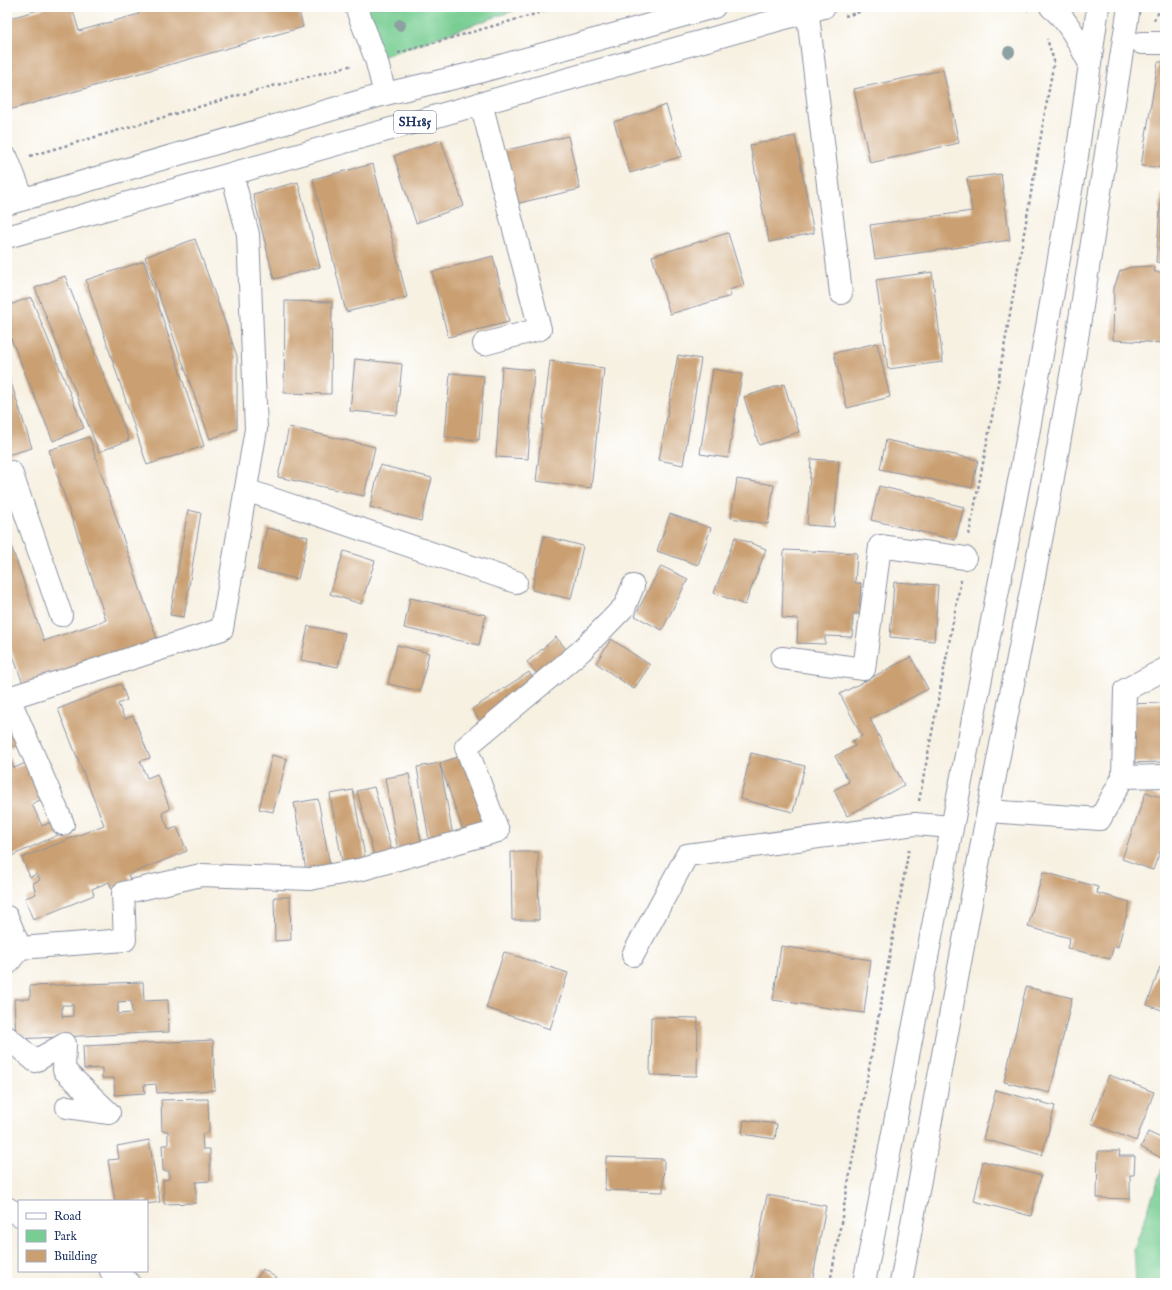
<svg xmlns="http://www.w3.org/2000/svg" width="1172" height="1290" viewBox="0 0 1172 1290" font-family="'IM FELL English',serif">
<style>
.green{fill:#77cd92;stroke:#497e78}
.building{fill:#caa073;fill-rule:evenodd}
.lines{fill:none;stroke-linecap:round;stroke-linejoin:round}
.minor-casing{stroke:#8990a0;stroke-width:24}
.major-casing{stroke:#8990a0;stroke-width:24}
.path{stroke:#8990a0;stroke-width:2.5;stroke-dasharray:3 3;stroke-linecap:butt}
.minor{stroke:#fff;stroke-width:22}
.major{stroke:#fff;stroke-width:22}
.tree{fill:#8da0a2}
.labels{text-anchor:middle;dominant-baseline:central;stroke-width:3;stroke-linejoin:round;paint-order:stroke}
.shield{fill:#fff;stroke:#5f6d8e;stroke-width:1}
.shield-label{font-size:13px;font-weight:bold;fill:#1b2f5e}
</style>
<rect width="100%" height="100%" fill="#fff"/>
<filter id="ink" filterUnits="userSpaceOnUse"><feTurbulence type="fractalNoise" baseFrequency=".025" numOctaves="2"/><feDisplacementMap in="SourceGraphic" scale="8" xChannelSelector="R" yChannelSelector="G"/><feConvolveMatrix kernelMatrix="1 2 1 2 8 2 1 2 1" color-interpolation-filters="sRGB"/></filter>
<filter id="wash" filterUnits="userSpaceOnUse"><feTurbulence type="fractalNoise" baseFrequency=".012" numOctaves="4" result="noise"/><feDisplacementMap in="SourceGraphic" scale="16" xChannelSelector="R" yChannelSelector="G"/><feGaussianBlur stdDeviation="0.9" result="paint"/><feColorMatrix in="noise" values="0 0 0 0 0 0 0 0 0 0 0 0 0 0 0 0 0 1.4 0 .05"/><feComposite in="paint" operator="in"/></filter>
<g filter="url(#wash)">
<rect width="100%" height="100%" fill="#f7f1e2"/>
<path class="green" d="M 356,7 L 524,7 L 376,59 Z
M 1165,1161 L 1165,1283 L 1136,1283 L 1134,1249 Z"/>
<g id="blocks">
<path class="building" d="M 49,7 L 72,7 L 79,31 L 139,14 L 137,7 L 298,7 L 303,27 L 9,110 L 7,104 L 7,19 Z
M 1158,62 L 1165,62 L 1165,168 L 1141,166 Z
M 943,70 L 959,143 L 870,163 L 854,89 Z
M 666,105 L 682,156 L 630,173 L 614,122 Z
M 568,136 L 580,189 L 510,205 L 498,152 Z
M 795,136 L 814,233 L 769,242 L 750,145 Z
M 441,140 L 464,206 L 416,223 L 394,156 Z
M 373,164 L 407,297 L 346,312 L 313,179 Z
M 1001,174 L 1010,240 L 875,259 L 870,225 L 972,211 L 967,178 Z
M 298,182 L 320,267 L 274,279 L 253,194 Z
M 1161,194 L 1165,195 L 1165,263 L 1156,262 Z
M 728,233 L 744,285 L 729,290 L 731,296 L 670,314 L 652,256 Z
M 195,239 L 237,356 L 237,429 L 210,439 L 145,257 Z
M 493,256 L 509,322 L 448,337 L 432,272 Z
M 144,261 L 204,446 L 147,465 L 86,280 Z
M 1153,266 L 1155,272 L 1165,272 L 1165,343 L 1113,340 L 1114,288 L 1120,271 L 1132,267 Z
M 932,272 L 943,362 L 888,369 L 876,280 Z
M 65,276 L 129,440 L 99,452 L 35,288 Z
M 31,297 L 84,428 L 53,441 L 7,329 L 7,306 Z
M 285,301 L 332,302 L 331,394 L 284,393 Z
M 877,343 L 890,397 L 847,408 L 834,353 Z
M 678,355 L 701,359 L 683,465 L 659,460 Z
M 355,359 L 402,364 L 397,415 L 350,411 Z
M 550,361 L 604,368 L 591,488 L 536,481 Z
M 502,367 L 534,370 L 528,459 L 496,457 Z
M 713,369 L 742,374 L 728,458 L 700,454 Z
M 7,370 L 32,448 L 7,455 Z
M 450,373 L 484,376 L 479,440 L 445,437 Z
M 784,384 L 799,432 L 759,445 L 744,397 Z
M 289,427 L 375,447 L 364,496 L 278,477 Z
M 89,437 L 158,642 L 24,687 L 7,638 L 7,534 L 44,641 L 106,620 L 49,450 Z
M 886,440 L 978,460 L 972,488 L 880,469 Z
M 811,459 L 839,461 L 834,527 L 807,525 Z
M 380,465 L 432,478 L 421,521 L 370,507 Z
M 737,479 L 774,485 L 768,524 L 731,518 Z
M 879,486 L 964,507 L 955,540 L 871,520 Z
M 188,510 L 201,513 L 184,617 L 170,615 Z
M 670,514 L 711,528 L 698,565 L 657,551 Z
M 267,528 L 308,537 L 298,579 L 257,570 Z
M 544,536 L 583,546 L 571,599 L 532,590 Z
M 735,537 L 766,549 L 745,605 L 714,593 Z
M 784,550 L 857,553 L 855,583 L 861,583 L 859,614 L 853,614 L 852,637 L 825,636 L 825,644 L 797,643 L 798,619 L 782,618 Z
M 344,551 L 375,561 L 361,604 L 330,594 Z
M 661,566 L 688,579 L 662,630 L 635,616 Z
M 894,582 L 938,585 L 934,641 L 890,637 Z
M 410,598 L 486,615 L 479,645 L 404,628 Z
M 308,626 L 345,633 L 338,667 L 301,660 Z
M 556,637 L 573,657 L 544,682 L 527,662 Z
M 611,639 L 650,665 L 634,689 L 596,663 Z
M 397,645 L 429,653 L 420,691 L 388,684 Z
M 911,657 L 928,689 L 870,719 L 904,785 L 847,816 L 834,790 L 849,782 L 835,756 L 855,746 L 852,741 L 862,736 L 840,694 Z
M 529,672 L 540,690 L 483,726 L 472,709 Z
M 121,684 L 127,700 L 118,704 L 125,719 L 133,716 L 150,758 L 140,761 L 147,778 L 157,774 L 170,809 L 162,813 L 169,830 L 177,827 L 187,851 L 128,875 L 131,881 L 112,889 L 109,882 L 92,889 L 94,895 L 33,920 L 25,898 L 36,894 L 33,883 L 40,880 L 37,874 L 30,877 L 22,858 L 104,825 L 58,709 Z
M 1165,703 L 1165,762 L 1122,763 L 1122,704 Z
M 13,729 L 20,743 L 7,749 L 7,732 Z
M 7,752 L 14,768 L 28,762 L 44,798 L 32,804 L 42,826 L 54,821 L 60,834 L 7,858 Z
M 751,753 L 805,766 L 793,812 L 740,799 Z
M 272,755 L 287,759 L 273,812 L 259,809 Z
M 464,755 L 489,828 L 465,836 L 440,764 L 453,836 L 429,840 L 417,767 L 440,763 Z
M 409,774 L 422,847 L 398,851 L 385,778 Z
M 374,787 L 393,855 L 375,859 L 357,791 Z
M 353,790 L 366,863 L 343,867 L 330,794 Z
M 1146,792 L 1165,799 L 1165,838 L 1153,870 L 1122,859 Z
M 318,799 L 331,872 L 307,876 L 294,803 Z
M 511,852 L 538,852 L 539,920 L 512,920 Z
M 1043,872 L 1098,887 L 1097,893 L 1130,902 L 1118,947 L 1114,945 L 1110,959 L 1067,948 L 1070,938 L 1028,927 Z
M 274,897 L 290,897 L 291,940 L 275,941 Z
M 781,946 L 871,960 L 864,1013 L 773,1000 Z
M 504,952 L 568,973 L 550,1029 L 486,1008 Z
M 1160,967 L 1165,969 L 1165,1011 L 1147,1005 Z
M 143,982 L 144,1001 L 168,1000 L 169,1032 L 16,1039 L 14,999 L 30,999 L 30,986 ZM 131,1001 L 132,1013 L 118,1014 L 118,1002 ZM 62,1005 L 73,1005 L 73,1016 L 62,1017 Z
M 1026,987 L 1072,998 L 1050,1093 L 1004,1082 Z
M 651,1017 L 698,1018 L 697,1076 L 650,1075 Z
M 213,1040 L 215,1090 L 157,1093 L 156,1084 L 144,1085 L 145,1093 L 115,1095 L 114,1078 L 102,1078 L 102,1068 L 84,1069 L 83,1046 Z
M 1109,1075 L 1154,1092 L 1136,1141 L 1091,1123 Z
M 996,1090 L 1055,1106 L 1042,1155 L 983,1139 Z
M 208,1099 L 209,1133 L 202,1134 L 203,1149 L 210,1149 L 210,1181 L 196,1182 L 196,1203 L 164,1204 L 163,1180 L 169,1179 L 169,1171 L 163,1171 L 162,1145 L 168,1145 L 168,1131 L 162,1131 L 161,1100 Z
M 744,1120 L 777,1124 L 775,1139 L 742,1134 Z
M 1148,1132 L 1165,1140 L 1163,1159 L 1141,1147 Z
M 149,1140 L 160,1202 L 147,1204 L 147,1201 L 115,1201 L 108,1160 L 119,1159 L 117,1146 Z
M 1098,1151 L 1120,1151 L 1119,1156 L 1135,1156 L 1134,1175 L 1130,1175 L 1130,1199 L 1097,1198 Z
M 606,1157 L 664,1159 L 663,1192 L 605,1190 Z
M 983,1161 L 1041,1176 L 1031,1216 L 974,1201 Z
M 767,1195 L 826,1206 L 812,1283 L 751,1283 Z
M 263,1269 L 284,1283 L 254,1283 Z"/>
</g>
</g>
<g filter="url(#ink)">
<use href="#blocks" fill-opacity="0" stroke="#8990a0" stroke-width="1"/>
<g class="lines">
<defs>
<path id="minor" d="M 356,7 L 376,59 L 385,94
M 807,7 L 841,293
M 1142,43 L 1165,43
M 481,103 L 540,329 L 484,344
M 7,158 L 23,199
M 7,473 L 11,472 L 61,615
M 246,490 L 516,582
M 782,658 L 864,669 L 880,546 L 965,558
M 1123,777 L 1125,690 L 1165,669
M 988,811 L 1100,819 L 1123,777 L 1165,776
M 63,824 L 9,698 L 222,629 L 256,429 L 248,234 L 232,174
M 7,917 L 20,948 L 125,940 L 123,893 L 201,875 L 310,879 L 363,869 L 498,831 L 466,747 L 581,651 L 625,606 L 633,586
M 633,955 L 687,855 L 915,824 L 952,827
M 7,964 L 20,948
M 7,1037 L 35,1061 L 65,1044 L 64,1070 L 109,1113 L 67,1107
M 7,1208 L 19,1215
M 111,1271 L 129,1283"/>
<path id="major" d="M 1051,7 C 1070,22 1079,44 1090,64
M 7,204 L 385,94 L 475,73 L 714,7
M 7,237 L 824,7
M 864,1283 L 1027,440 L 1077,156 L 1098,7
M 901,1283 L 984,832 L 1050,494 L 1072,370 L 1129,7"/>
</defs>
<use href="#minor" class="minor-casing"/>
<use href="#major" class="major-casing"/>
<path class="path" d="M 1023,7 L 1028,11
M 845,16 L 878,7
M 1154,20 L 1162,7
M 398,53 L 560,7
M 30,156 L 243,94 L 353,65
M 969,535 L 992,417 L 1054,61 L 1047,39
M 919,801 L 961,580
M 830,1283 L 909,849"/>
<use href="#minor" class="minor"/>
<use href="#major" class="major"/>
</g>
<g class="tree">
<circle cx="400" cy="25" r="6"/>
<circle cx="1009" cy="52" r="6"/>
</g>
</g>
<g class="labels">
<rect class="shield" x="394" y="111" width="42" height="22" rx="3"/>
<g class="shield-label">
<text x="415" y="122">SH185</text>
</g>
</g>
<rect width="1172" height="1290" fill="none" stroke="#fff" stroke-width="24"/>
<rect x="18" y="1200" width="130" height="72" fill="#ffffff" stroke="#a4acbf"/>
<rect x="26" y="1213" width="20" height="6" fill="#ffffff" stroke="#a4acbf"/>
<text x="54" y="1220" font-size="12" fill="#1b2f5e">Road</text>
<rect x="26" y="1230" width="20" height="12" fill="#77cd92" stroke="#a4acbf"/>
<text x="54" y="1240" font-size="12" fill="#1b2f5e">Park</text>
<rect x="26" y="1250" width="20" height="12" fill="#caa073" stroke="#a4acbf"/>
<text x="54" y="1260" font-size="12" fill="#1b2f5e">Building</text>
</svg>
